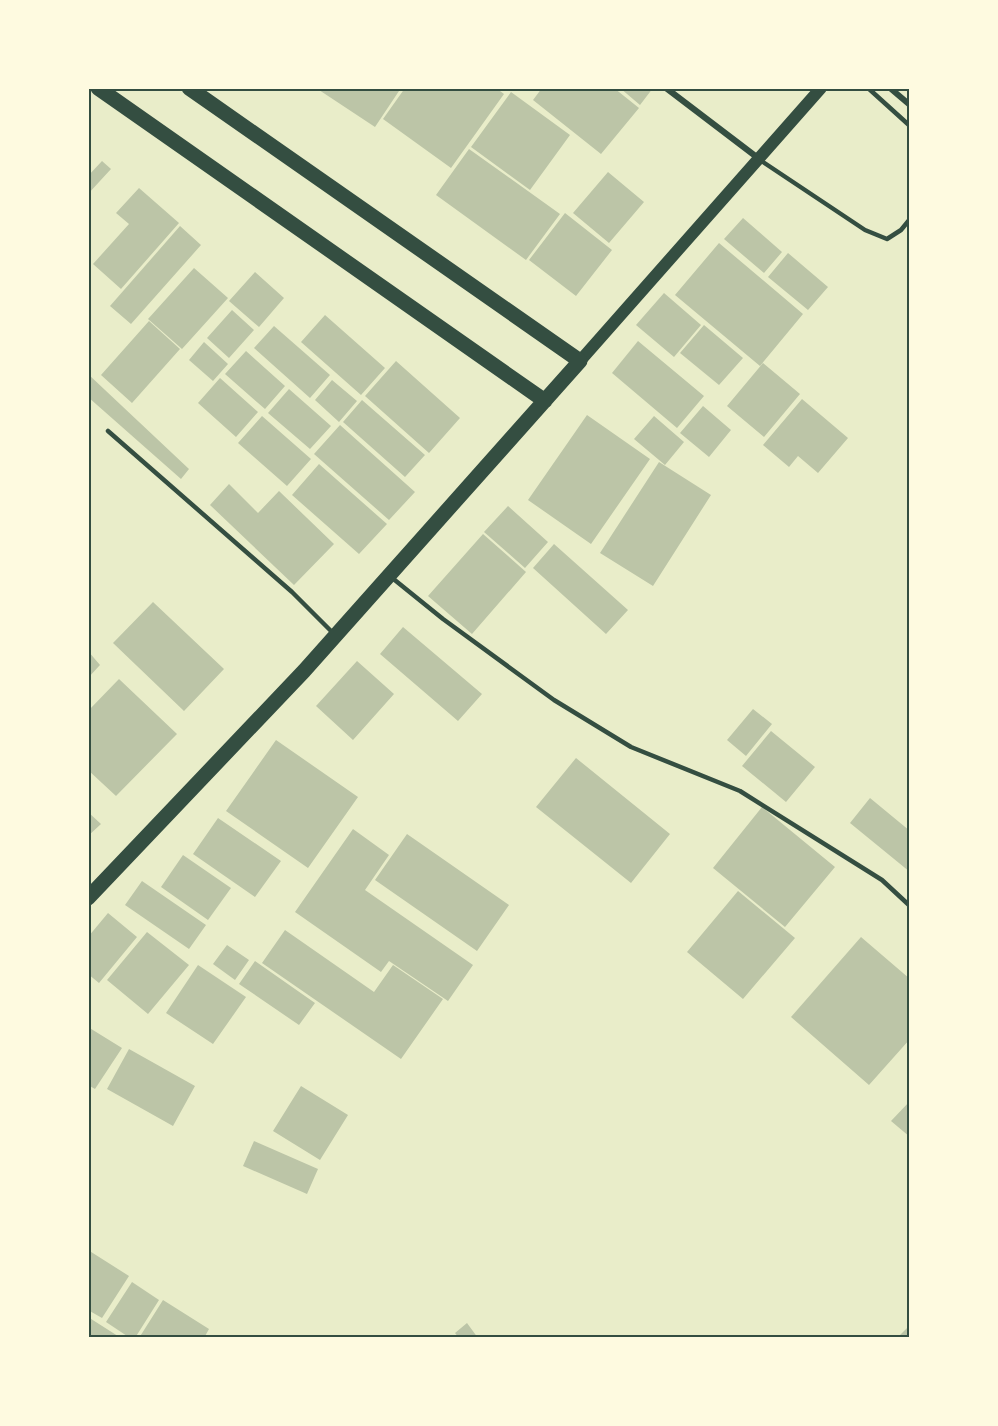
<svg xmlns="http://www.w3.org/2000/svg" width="998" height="1426" viewBox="0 0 998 1426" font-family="Roboto,sans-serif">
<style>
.building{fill:#bcc5a7}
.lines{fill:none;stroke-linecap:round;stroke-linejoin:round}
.service{stroke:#344e41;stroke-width:4.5}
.minor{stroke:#344e41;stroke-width:6}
.secondary{stroke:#344e41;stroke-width:12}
.primary{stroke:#344e41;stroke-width:15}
.neatline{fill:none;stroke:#344e41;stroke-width:2}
</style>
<rect width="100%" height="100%" fill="#e9edc9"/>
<path class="building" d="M 316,88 L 401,88 L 375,127 Z
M 405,88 L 496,88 L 504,94 L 451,168 L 383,119 Z
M 542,88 L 614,88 L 639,108 L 601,154 L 533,100 Z
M 620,88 L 653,88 L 640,105 Z
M 511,92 L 570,135 L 530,190 L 471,147 Z
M 469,149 L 560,214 L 526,260 L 436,195 Z
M 102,161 L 111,169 L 88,194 L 88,176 Z
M 608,172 L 644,202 L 609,243 L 573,213 Z
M 139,188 L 179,223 L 121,289 L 93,264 L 129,224 L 116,213 Z
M 565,213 L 612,250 L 576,296 L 529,260 Z
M 743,218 L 782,252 L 764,273 L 724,239 Z
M 180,226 L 201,245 L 131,324 L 110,306 Z
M 719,243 L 803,314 L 760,366 L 675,295 Z
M 788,253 L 828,287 L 808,310 L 768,277 Z
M 194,268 L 228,298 L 182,349 L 148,319 Z
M 255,272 L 284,298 L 259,327 L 229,301 Z
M 664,293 L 701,325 L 674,357 L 636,325 Z
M 232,310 L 254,330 L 229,358 L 207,338 Z
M 325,315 L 385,368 L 361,395 L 301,342 Z
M 149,321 L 180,349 L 132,403 L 101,375 Z
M 704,325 L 743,358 L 719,385 L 680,353 Z
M 274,326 L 330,375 L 310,398 L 254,348 Z
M 638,341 L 704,396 L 677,428 L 612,373 Z
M 204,342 L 228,364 L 213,381 L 189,360 Z
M 246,351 L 285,386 L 265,409 L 225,374 Z
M 396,361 L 460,418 L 429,453 L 365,396 Z
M 763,363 L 800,394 L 764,437 L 727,406 Z
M 88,374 L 189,469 L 181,479 L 88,397 Z
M 220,378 L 258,412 L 236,437 L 198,403 Z
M 332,380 L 357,401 L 339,422 L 315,400 Z
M 289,389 L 331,426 L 310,449 L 268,413 Z
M 802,399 L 848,438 L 818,473 L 798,456 L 789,467 L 763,445 Z
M 362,400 L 425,455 L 405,477 L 343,422 Z
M 703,406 L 731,430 L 709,457 L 680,433 Z
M 587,415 L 650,459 L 591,544 L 528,500 Z
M 262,416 L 311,459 L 287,486 L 238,443 Z
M 654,416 L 684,442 L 665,465 L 634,439 Z
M 340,425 L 415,492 L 389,520 L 314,454 Z
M 659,462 L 711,495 L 653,586 L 600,553 Z
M 319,464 L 387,524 L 359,554 L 292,495 Z
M 229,484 L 258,513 L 279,491 L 334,544 L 294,585 L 210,505 Z
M 508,506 L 548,542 L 525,568 L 484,532 Z
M 483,534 L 526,572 L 472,634 L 428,596 Z
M 554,544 L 628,610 L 606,634 L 533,568 Z
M 153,602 L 224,669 L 184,711 L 113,643 Z
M 403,627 L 482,694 L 458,721 L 380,654 Z
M 88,651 L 100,665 L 88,678 Z
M 357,661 L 394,694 L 353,740 L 316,706 Z
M 119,679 L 177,734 L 116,796 L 88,770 L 88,711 Z
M 753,709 L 772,724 L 746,756 L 727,740 Z
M 771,731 L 815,767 L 786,802 L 742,766 Z
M 276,740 L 358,797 L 308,868 L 226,811 Z
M 576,758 L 670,834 L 631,883 L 536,807 Z
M 870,798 L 910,831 L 910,872 L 850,823 Z
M 762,807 L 835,867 L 785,927 L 713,868 Z
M 88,812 L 101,824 L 88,836 Z
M 218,818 L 281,861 L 255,897 L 193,854 Z
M 353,829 L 389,855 L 365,890 L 473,965 L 448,1001 L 389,961 L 381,972 L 295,912 Z
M 407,834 L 509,905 L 477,951 L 375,880 Z
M 183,855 L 231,888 L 208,920 L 161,887 Z
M 142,881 L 206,925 L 189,949 L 125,905 Z
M 738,891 L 795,938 L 743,999 L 687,952 Z
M 108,913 L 137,937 L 99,983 L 88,974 L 88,937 Z
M 285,930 L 374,992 L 393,965 L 443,999 L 401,1059 L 262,963 Z
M 147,932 L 189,965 L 148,1014 L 107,980 Z
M 861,937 L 910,979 L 910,1039 L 869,1085 L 791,1017 Z
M 227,945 L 249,960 L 235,980 L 213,964 Z
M 255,961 L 315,1003 L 299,1025 L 239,984 Z
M 198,965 L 246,997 L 213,1044 L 166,1013 Z
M 88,1027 L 122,1048 L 95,1089 L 88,1085 Z
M 129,1049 L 195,1086 L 173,1126 L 107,1089 Z
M 301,1086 L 348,1115 L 320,1160 L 273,1131 Z
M 910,1101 L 910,1137 L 891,1121 Z
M 254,1141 L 318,1169 L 307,1194 L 243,1166 Z
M 88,1250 L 129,1276 L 102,1318 L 88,1310 Z
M 132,1282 L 159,1300 L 135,1338 L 130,1338 L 106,1322 Z
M 163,1300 L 209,1329 L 204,1338 L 139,1338 Z
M 88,1317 L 121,1338 L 88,1338 Z
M 467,1323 L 478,1338 L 459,1338 L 455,1333 Z
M 910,1325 L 910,1338 L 897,1338 Z"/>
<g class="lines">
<path class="service" d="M 868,88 L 910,126
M 760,160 L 865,230 L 887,239 L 901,230 L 910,219
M 108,431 L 292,592 L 333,633
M 391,577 L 443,619 L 554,700 L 631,747 L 740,791 L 882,880 L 910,906"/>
<path class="minor" d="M 666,88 L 758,158
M 890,88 L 910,105"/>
<path class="secondary" d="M 580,361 L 821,88"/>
<path class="primary" d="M 98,88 L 545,401
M 88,898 L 304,671 L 580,361 L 189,88"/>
</g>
<rect width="998" height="1426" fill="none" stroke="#fefae0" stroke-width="180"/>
<rect x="90" y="90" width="818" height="1246" class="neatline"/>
</svg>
